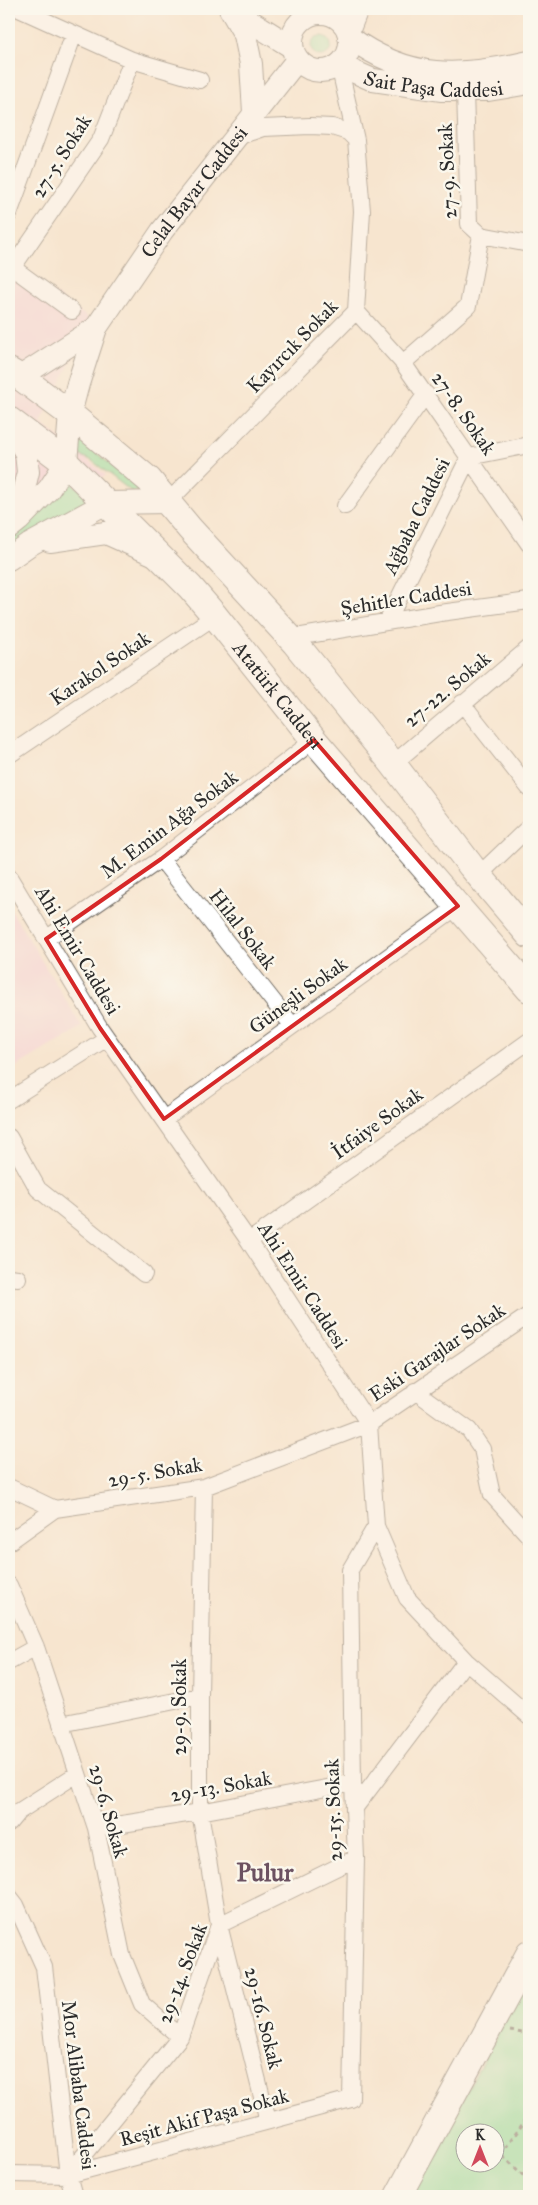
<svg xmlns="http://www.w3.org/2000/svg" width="538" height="2205" viewBox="0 0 538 2205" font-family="'IM FELL Great Primer',serif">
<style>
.built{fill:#f4cfdd}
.green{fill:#8fe0a0;stroke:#5d8666;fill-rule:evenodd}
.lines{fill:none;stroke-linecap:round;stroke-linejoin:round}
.street-casing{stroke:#726c64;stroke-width:18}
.secondary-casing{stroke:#726c64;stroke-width:24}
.primary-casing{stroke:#726c64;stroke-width:28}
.path{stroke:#726c64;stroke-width:3;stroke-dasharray:4 4;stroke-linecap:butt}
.street{stroke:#fff;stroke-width:16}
.secondary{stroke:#fff;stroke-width:22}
.primary{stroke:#fff;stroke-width:26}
.marked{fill:none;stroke:#d62828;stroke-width:4;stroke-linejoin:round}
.labels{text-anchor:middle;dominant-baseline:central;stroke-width:5;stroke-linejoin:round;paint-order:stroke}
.street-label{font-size:20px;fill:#2b2b2b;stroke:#fbf7ec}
.district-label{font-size:25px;font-weight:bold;fill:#6c5262;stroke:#fbf7ec}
</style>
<rect width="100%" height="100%" fill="#fbf7ec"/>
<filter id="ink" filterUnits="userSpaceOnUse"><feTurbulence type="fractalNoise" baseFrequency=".02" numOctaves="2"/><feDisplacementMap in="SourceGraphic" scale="10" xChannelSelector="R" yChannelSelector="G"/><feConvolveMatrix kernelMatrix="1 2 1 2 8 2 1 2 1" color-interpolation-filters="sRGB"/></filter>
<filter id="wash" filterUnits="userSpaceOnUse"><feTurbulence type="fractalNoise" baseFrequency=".0096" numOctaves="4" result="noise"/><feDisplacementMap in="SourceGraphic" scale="20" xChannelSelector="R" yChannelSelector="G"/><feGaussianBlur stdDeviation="1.12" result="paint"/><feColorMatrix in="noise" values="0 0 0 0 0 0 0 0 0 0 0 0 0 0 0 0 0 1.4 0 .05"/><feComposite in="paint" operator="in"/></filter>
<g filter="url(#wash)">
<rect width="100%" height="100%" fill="#f7e5cf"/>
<path class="built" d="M 9,261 L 91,320 L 41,423 L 106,475 L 9,545 Z
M 9,907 L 82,1027 L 9,1071 Z"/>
<path class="green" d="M311 46a10 10 0 1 1 20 0a10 10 0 1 1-20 0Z
M 82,441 L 141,490 L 132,492 L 91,460 L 79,455 L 75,449 L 78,443 Z
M 69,481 L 96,502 L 9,551 L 9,538 L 36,514 Z
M 529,1976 L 529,2191 L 525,2196 L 410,2196 ZM 466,2132 L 496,2132 L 496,2162 L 466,2162 Z"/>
</g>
<g filter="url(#ink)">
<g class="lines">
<defs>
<path id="street" d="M 19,9 L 132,60 L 200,80
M 237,137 L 263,128 L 310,126 L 332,127 L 348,132 L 356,140
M 9,214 L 74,34
M 481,235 L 529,244
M 9,265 L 72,311
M 13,267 L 101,139 L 132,60
M 356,311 L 403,363 L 529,544
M 403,363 L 468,306 L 481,235 L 469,224 L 465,91
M 168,502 L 356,311 L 362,211 L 356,140 L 339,65
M 345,506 L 426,394
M 387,622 L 469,457 L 529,445
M 290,638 L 440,613 L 529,601
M 462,703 L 529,788
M 9,755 L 215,616
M 393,764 L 529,648
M 161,859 L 292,1025
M 479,875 L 529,827
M 9,877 L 100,1028 L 249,1241 L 369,1424 L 376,1526 L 407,1598 L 466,1661 L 529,1716
M 46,939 L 161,859 L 314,740
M 9,1100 L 107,1038
M 164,1119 L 458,906
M 9,1137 L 38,1189 L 144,1274
M 249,1241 L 529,1041
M 9,1277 L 18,1278
M 415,1391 L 469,1430 L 482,1449 L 492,1495 L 529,1536
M 9,1487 L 55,1509
M 204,1487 L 200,1696 L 200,1812 L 219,1925 L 268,2121
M 9,1542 L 55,1509 L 204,1487 L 369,1424 L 529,1315
M 9,1585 L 36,1647 L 96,1828 L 122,1955 L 142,2004 L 180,2037
M 9,1662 L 36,1647
M 61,1724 L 200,1696
M 354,1809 L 466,1661
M 9,1823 L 18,1812 L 77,1774
M 96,1828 L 200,1812 L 353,1783
M 9,1896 L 16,1905 L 44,1967 L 68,2175 L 74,2196
M 9,2174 L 68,2175 L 351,2099 L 356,1858 L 353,1783 L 350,1570 L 376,1526
M 68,2175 L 180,2037 L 219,1925 L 356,1858"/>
<g id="secondary">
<path d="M 230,9 L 245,35 L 251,64 L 254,112"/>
<path d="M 234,11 L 292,47"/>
<circle cx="321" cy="42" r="29"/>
<path d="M 348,32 L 357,9"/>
<path d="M 349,37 C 409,81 460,78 529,62"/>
<path id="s1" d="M 339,65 L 373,80 L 442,90 L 488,90 L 529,83"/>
<path d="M 20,377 L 96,328"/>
<path d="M 9,425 L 26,453 L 28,472 L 16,522"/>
<path id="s2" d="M 9,528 L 19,520 L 49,489 L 66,463 L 70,414 L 78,384 L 96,328 L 162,231 L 297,60"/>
<path d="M 50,541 L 106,533 L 155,555"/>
<path d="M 9,559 L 29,545 L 106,503 L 168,502"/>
</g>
<g id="primary">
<path d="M 9,371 L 23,379 L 70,414 L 149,480 L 190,529 L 295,643 L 393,764 L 471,866 L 529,935"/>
<path id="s3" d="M 9,420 L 66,463 L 190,587 L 215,616 L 314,740 L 529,989"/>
<path d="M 398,2196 L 529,1954"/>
</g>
</defs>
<use href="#street" class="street-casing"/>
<use href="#secondary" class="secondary-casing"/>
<use href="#primary" class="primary-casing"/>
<path class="path" d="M 510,2031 L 529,2034
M 496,2154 L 501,2154 L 529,2181
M 501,2154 L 529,2115"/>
<use href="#street" class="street"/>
<use href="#secondary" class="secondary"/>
<use href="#primary" class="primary"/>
</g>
</g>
<path d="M0 0H538V2205H0ZM 314,740 L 458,906 L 164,1119 L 100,1028 L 46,939 L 161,859 Z" fill="#f7e5cf" fill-opacity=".55" fill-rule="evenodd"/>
<path class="marked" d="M 314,740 L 458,906 L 164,1119 L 100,1028 L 46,939 L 161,859 Z"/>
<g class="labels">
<g class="street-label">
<text stroke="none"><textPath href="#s1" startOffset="98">Sait Paşa Caddesi</textPath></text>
<text transform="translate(61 156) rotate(-58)">27-5. Sokak</text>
<text transform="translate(447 171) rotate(-93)">27-9. Sokak</text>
<text stroke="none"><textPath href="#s2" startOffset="394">Celal Bayar Caddesi</textPath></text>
<text transform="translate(292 346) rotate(-46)">Kayırcık Sokak</text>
<text transform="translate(464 413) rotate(55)">27-8. Sokak</text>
<text transform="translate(416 516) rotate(-64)">Ağbaba Caddesi</text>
<text transform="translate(406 598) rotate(-9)">Şehitler Caddesi</text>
<text transform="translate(100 668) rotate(-34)">Karakol Sokak</text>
<text transform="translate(447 689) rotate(-40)">27-22. Sokak</text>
<text stroke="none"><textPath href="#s3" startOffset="386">Atatürk Caddesi</textPath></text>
<text transform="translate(169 824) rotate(-37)">M. Emin Ağa Sokak</text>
<text transform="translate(243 929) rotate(52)">Hilal Sokak</text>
<text transform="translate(78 950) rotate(59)">Ahi Emir Caddesi</text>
<text transform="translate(298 995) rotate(-36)">Güneşli Sokak</text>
<text transform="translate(377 1123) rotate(-36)">İtfaiye Sokak</text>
<text transform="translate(303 1285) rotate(57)">Ahi Emir Caddesi</text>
<text transform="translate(437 1352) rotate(-34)">Eski Garajlar Sokak</text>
<text transform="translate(155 1472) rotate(-10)">29-5. Sokak</text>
<text transform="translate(179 1707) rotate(-90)">29-9. Sokak</text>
<text transform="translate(221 1786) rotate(-10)">29-13. Sokak</text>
<text transform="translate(333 1810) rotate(-92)">29-15. Sokak</text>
<text transform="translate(109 1811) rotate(74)">29-6. Sokak</text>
<text transform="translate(182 1973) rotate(-69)">29-14. Sokak</text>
<text transform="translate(264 2018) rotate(76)">29-16. Sokak</text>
<text transform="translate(79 2085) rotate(83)">Mor Alibaba Caddesi</text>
<text transform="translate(204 2117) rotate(-15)">Reşit Akif Paşa Sokak</text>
</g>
<g class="district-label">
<text x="265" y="1872">Pulur</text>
</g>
</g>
<rect width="538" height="2205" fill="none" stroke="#fbf7ec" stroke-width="30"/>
<g transform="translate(480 2148)"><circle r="24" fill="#fbf7ec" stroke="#a8a59f"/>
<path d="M0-4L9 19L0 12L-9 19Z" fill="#d1495b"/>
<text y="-8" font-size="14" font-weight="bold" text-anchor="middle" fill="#2b2b2b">K</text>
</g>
</svg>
